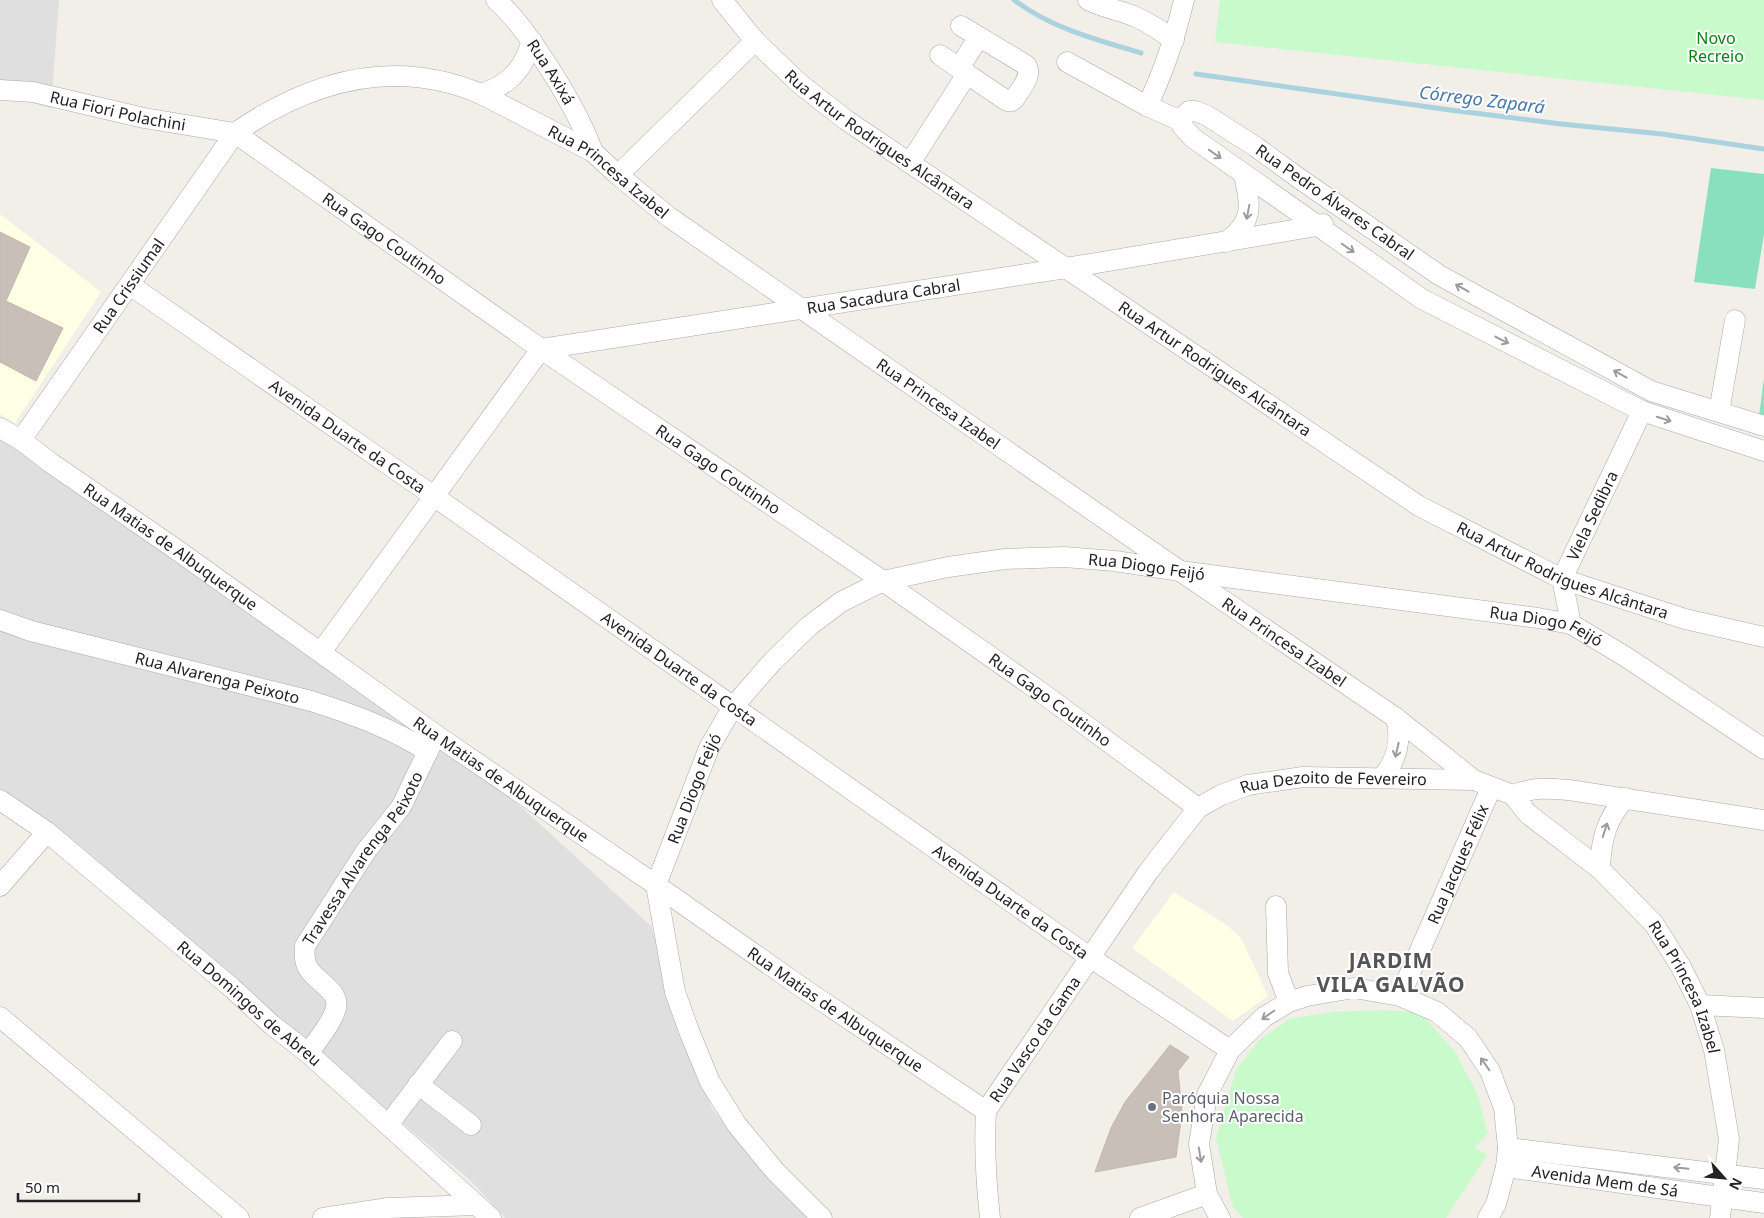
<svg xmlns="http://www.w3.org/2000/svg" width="1764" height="1218" viewBox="0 0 1764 1218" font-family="'Noto Sans',sans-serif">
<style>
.residential{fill:#e0dfdf}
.education{fill:#ffffe5}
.park{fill:#c8facc}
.pitch{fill:#88e0be}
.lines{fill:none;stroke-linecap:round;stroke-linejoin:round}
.stream{stroke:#aad3df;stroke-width:5}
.building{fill:#c7bfb8;stroke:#c4b6ab}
.minor-casing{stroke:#a9a9a9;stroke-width:21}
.minor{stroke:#fff;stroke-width:20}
.oneway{stroke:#9c9c9c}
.worship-dot{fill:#6b7280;stroke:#fff;stroke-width:2}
.labels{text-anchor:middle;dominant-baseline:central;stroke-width:4;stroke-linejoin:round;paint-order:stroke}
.park-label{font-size:16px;fill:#0c8416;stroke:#fff}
.street-label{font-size:16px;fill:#222;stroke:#fff}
.worship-label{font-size:16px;fill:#5b616d;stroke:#fff;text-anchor:start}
.water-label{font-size:18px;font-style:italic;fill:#4a7aab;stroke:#fff}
.district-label{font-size:21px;font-weight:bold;letter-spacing:1px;fill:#555;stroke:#fff}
</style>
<rect width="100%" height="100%" fill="#f2efe9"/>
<path class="residential" d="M 0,0 L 59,0 L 51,108 L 6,96 L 0,98 Z
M 0,435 L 445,750 L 518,804 L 651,926 L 712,1109 L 808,1218 L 505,1218 L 470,1180 L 53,829 L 0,806 Z"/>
<path class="education" d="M 0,214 L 101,292 L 15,423 L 0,414 Z
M 1174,892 L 1227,925 L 1241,938 L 1268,996 L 1233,1021 L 1132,948 Z"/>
<path class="park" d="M 1220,0 L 1764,0 L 1764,100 L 1215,42 Z
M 1378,1010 L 1420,1012 L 1455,1052 L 1477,1093 L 1488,1133 L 1475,1147 L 1487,1155 L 1446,1218 L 1243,1218 L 1233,1207 L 1216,1138 L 1236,1070 L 1259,1040 L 1291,1018 L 1334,1012 Z"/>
<path class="pitch" d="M 1711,168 L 1764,174 L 1764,234 L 1755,289 L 1694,282 Z
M 1764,378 L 1764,417 L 1759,416 Z"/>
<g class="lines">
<path class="stream" d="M 1014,0 C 1051,28 1097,40 1141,53
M 1196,74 L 1450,110 L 1561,124 L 1662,134 L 1764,149"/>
</g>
<path class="building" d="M 0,232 L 30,247 L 6,301 L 63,328 L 36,381 L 0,362 Z
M 1170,1045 L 1189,1057 L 1178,1071 L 1182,1112 L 1176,1157 L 1095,1172 L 1111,1128 L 1125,1102 Z"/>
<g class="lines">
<defs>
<g id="minor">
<path id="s1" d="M 496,0 C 514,16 527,34 540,54 C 561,85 580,117 593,152"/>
<path id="s2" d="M 722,0 L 755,41 L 800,84 L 846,120 L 1419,506 L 1562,579 L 1685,619 L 1764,637"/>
<path d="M 1088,0 C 1103,8 1120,10 1136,17 C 1150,23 1162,32 1174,40"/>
<path d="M 940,55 L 967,74"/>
<path d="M 1067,62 L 1147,106 L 1181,121"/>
<path d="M 959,68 L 979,37"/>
<path id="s3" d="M 0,90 L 33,92 L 144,118 L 235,133 L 541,349 L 883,581 L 1042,693 L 1198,808"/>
<path d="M 481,94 C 509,85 523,70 532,41"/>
<path d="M 1147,106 C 1164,72 1175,37 1184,0"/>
<path d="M 910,163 L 967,74 L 1007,101 L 1012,101 L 1015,98 C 1021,88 1033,76 1026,65 L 961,26"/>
<path d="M 618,175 L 755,41"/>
<path d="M 1226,242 C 1254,222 1251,205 1244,175"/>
<path id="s4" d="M 130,285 L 435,497 L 1091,958 L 1230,1050"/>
<path d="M 1719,412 L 1735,320"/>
<path d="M 1764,426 L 1651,391 L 1490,303 L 1439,275 L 1300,179 L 1256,147 L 1206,115 L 1195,111 L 1189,111 L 1183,117 L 1182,126 L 1193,138 L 1422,299 L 1642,411 L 1764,451"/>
<path id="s5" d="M 0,428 L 21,440 L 51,463 L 177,550 L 436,735 L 656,885 L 804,989 L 986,1111"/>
<path id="s6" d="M 21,440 L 235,133 C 310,81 394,57 481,94 L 593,152 L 618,175 L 669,217 L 1180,571 L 1396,718 L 1474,780 L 1513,795 L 1528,814 L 1600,869 L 1654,924 L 1681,967 L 1700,1005 L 1714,1050 L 1729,1139 L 1720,1218"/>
<path id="s7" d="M 0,620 L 31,631 L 311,701 C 352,714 391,728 427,751"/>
<path id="s8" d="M 1571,624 L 1562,579 L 1642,411"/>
<path id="s9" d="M 321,652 L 541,349 L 1066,268 L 1317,226 L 1323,224"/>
<path d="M 1382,778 C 1397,760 1402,741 1396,718"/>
<path d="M 1513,795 C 1535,787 1546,788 1569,790 L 1764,820"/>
<path id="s10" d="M 0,800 L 47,832 L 232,988 L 272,1025 L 308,1053 L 491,1218"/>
<path d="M 1600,869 C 1601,841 1606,818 1626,798"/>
<path d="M 0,886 L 47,832"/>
<path d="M 1276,906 L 1278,973 L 1289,1002"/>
<path id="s11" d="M 1400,996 L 1491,788"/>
<path d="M 1700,1005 L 1764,1008"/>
<path d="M 0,1017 L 239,1218"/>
<path id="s12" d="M 308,1053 C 317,1041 328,1028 334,1014 C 344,993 321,985 310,971 C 304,964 304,955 305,946 L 366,851 L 401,807 L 434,739"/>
<path d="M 418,1084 L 471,1125"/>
<path d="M 388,1125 L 452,1041"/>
<path d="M 1508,1148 L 1764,1179"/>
<path id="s13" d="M 1506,1167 L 1764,1203"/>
<path d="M 323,1218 L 388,1208 L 477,1205"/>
<path id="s14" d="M 822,1218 L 775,1171 L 737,1125 L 710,1082 L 689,1031 L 675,992 L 656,885 L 709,748 L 732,708 L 773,661 L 809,626 L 841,602 L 883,581 L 948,567 L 1005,559 L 1064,557 L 1115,561 L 1180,571 L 1538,618 L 1571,624 L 1626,657 L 1764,749"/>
<path id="s15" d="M 990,1218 C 986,1182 984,1147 986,1111 L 1148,872 L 1198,808 L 1221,795 L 1248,785 L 1303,777 L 1474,780"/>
<path d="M 1140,1218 L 1207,1194"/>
<path d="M 1220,1218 L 1207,1194 L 1199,1144 L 1207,1095 L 1230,1050 L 1264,1017 L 1289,1002 L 1307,996 L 1354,988 L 1400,996 L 1437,1012 L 1468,1038 L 1490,1071 L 1504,1108 L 1508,1148 L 1506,1167 L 1496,1204 L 1488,1218"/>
</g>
</defs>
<use href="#minor" class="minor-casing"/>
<use href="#minor" class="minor"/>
</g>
<defs><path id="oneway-shaft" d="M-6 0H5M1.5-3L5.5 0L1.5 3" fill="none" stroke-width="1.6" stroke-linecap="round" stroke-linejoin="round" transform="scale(1.25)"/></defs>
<g class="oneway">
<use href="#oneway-shaft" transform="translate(1215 154) rotate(35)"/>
<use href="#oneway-shaft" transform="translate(1248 212) rotate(101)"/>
<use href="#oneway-shaft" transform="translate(1348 248) rotate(35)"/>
<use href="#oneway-shaft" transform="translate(1462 288) rotate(-151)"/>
<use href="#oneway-shaft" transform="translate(1502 340) rotate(27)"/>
<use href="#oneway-shaft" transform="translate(1620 374) rotate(-151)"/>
<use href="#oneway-shaft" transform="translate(1664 419) rotate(18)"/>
<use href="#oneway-shaft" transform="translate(1397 750) rotate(103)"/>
<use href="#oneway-shaft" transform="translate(1605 830) rotate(-72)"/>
<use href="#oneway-shaft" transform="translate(1268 1015) rotate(145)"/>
<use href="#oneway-shaft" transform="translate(1485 1064) rotate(-125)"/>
<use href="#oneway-shaft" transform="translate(1200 1155) rotate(81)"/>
<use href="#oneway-shaft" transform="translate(1681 1168) rotate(-174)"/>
</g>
<circle class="worship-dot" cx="1152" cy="1107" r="5"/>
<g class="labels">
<g class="park-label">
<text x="1716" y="38">Novo<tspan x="1716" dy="18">Recreio</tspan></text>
</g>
<g class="street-label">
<text stroke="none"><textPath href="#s1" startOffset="91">Rua Axixá</textPath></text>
<text stroke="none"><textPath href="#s3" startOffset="120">Rua Fiori Polachini</textPath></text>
<text stroke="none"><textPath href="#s2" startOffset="212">Rua Artur Rodrigues Alcântara</textPath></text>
<text stroke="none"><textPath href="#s6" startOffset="785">Rua Princesa Izabel</textPath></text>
<text transform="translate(1335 202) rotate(35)">Rua Pedro Álvares Cabral</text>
<text stroke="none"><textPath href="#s3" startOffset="422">Rua Gago Coutinho</textPath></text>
<text stroke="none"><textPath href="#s6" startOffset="188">Rua Crissiumal</textPath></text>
<text stroke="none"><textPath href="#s9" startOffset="721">Rua Sacadura Cabral</textPath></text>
<text stroke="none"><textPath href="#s2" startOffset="618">Rua Artur Rodrigues Alcântara</textPath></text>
<text stroke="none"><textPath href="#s6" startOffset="1189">Rua Princesa Izabel</textPath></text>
<text stroke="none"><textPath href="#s4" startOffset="265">Avenida Duarte da Costa</textPath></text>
<text stroke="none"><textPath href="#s3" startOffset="828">Rua Gago Coutinho</textPath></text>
<text stroke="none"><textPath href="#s8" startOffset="116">Viela Sedibra</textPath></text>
<text stroke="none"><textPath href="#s5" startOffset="208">Rua Matias de Albuquerque</textPath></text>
<text stroke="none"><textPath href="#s14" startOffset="1041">Rua Diogo Feijó</textPath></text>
<text stroke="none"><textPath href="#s2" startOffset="1022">Rua Artur Rodrigues Alcântara</textPath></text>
<text stroke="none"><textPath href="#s14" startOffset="1446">Rua Diogo Feijó</textPath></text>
<text stroke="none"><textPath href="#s6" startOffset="1609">Rua Princesa Izabel</textPath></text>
<text stroke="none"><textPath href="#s4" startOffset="670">Avenida Duarte da Costa</textPath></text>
<text stroke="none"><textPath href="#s7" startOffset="225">Rua Alvarenga Peixoto</textPath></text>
<text stroke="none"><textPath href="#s3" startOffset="1232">Rua Gago Coutinho</textPath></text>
<text stroke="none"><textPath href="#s5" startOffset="612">Rua Matias de Albuquerque</textPath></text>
<text stroke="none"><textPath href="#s15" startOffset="618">Rua Dezoito de Fevereiro</textPath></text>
<text stroke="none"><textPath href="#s14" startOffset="486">Rua Diogo Feijó</textPath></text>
<text stroke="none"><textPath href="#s12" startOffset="232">Travessa Alvarenga Peixoto</textPath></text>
<text stroke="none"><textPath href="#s11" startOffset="144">Rua Jacques Félix</textPath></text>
<text stroke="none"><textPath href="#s4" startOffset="1075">Avenida Duarte da Costa</textPath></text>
<text stroke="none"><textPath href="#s6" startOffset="2148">Rua Princesa Izabel</textPath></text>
<text stroke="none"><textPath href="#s10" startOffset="322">Rua Domingos de Abreu</textPath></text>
<text stroke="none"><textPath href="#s5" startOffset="1018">Rua Matias de Albuquerque</textPath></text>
<text stroke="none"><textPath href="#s15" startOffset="194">Rua Vasco da Gama</textPath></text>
<text stroke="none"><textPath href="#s13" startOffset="100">Avenida Mem de Sá</textPath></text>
</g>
<g class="worship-label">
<text x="1162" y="1098">Paróquia Nossa<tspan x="1162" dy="18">Senhora Aparecida</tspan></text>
</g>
<g class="water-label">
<text transform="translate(1482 99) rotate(7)">Córrego Zapará</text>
</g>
<g class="district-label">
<text x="1391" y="960">JARDIM<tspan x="1391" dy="24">VILA GALVÃO</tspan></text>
</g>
</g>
<g transform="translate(1724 1178) rotate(117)" stroke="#ffffff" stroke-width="4" paint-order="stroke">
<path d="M0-4L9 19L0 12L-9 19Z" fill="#222222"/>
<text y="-8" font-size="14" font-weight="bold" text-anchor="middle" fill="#222222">N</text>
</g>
<path d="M18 1193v8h121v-8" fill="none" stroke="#222222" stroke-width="2.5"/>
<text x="25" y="1193" font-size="15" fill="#222222" stroke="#ffffff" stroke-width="4" paint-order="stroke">50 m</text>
</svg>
